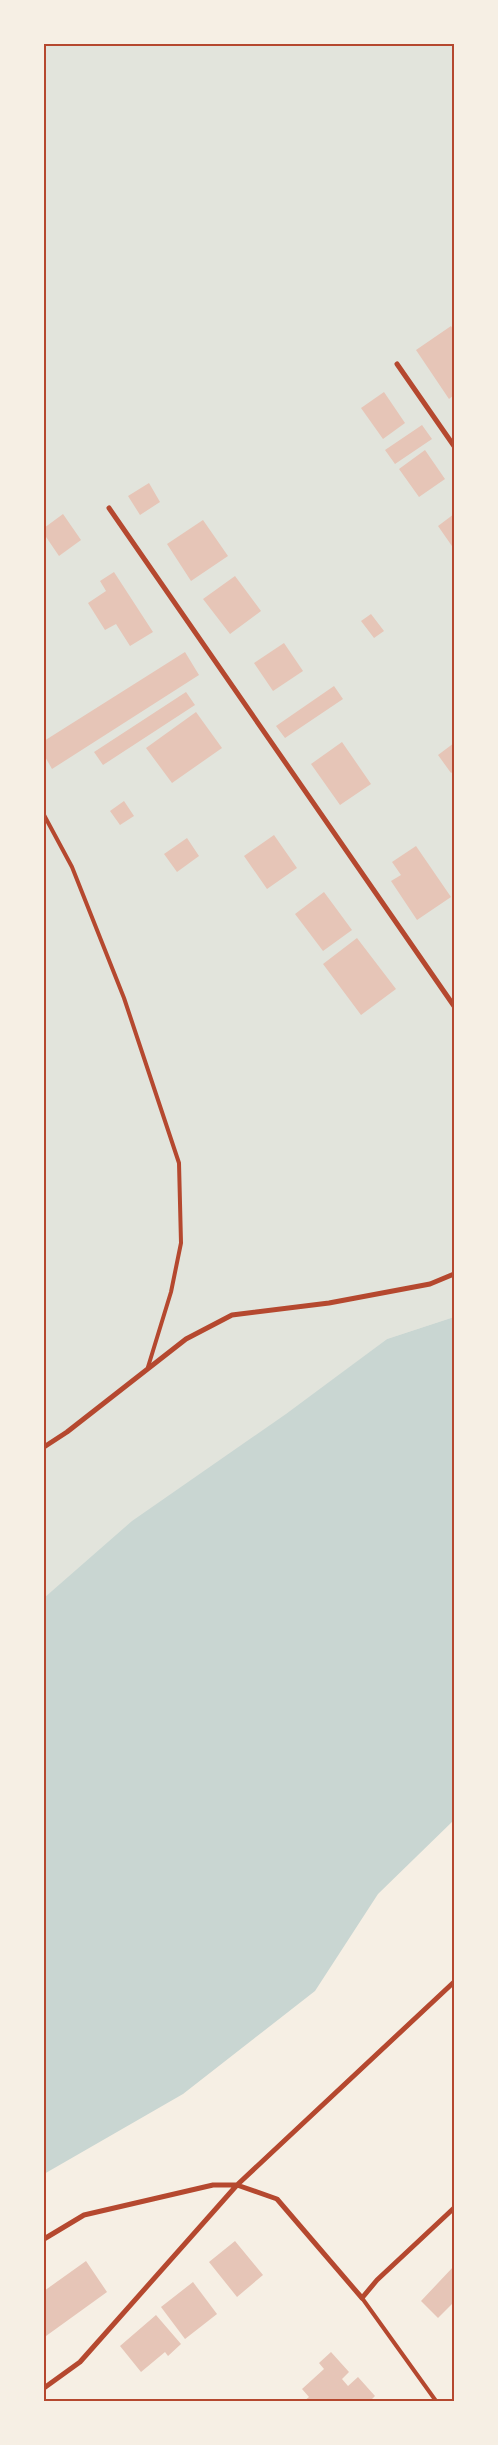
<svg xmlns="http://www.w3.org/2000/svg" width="498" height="2445" viewBox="0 0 498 2445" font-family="Manrope,sans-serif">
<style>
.green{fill:#e2e4dc}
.water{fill:#c9d6d2}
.building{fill:#e6c5b7}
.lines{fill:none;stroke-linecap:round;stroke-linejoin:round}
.service{stroke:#b5482f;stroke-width:4}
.minor{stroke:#b5482f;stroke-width:5}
.neatline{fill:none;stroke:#b5482f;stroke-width:2}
</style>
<rect width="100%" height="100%" fill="#f6efe4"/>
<path class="green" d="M 44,44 L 454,44 L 454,1317 L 387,1339 L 44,1598 Z"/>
<path class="water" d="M 454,1317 L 454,1820 L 378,1894 L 315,1991 L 183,2094 L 44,2174 L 44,1598 L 132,1521 L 286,1414 L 387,1339 Z"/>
<path class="building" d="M 451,326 L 454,331 L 454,395 L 449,399 L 416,350 Z
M 384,392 L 405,423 L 383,439 L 361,408 Z
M 422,425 L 432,439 L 395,464 L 385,450 Z
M 425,450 L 445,479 L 419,497 L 399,469 Z
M 149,483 L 160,502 L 140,515 L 128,496 Z
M 63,514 L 81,540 L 59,556 L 44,534 L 44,528 Z
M 454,514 L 454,549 L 438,526 Z
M 203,520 L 228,556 L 191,581 L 167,544 Z
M 114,572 L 153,632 L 130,646 L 116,624 L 105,630 L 88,603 L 106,591 L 100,581 Z
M 235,576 L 261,611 L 230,634 L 203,599 Z
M 371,614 L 384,631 L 374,638 L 361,621 Z
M 284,643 L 303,671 L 273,691 L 254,663 Z
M 185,652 L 199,675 L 52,769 L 44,755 L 44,741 Z
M 334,686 L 343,699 L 285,738 L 276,726 Z
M 186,692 L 195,705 L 103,765 L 94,752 Z
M 196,712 L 222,748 L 172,783 L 146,748 Z
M 342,742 L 371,784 L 340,805 L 311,764 Z
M 454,743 L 454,771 L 451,773 L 438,755 Z
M 124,801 L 134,816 L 120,825 L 110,811 Z
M 274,835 L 297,868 L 267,889 L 244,856 Z
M 187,838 L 199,856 L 177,872 L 164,854 Z
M 416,846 L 451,897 L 417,920 L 391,881 L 401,875 L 392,862 Z
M 324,892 L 352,930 L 323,951 L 295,914 Z
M 357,938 L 396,989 L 361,1015 L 323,964 Z
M 235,2241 L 263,2275 L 237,2297 L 209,2262 Z
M 86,2261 L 107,2292 L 46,2336 L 44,2291 Z
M 454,2266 L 454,2302 L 438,2318 L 421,2301 Z
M 193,2282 L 217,2314 L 185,2339 L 161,2307 Z
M 156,2315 L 181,2344 L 168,2356 L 165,2352 L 141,2372 L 120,2346 Z
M 331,2352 L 349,2372 L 342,2379 L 348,2386 L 358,2377 L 375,2396 L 370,2401 L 304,2401 L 309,2397 L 302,2389 L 324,2369 L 319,2363 Z"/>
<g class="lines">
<path class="service" d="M 44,815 L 72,867 L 124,998 L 179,1163 L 181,1243 L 171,1292 L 148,1367
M 362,2298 L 436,2401"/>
<path class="minor" d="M 397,364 L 454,446
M 109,508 L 454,1006
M 44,1447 L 67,1432 L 186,1339 L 232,1315 L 329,1303 L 430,1284 L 454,1274
M 44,2239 L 84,2215 L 213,2185 L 237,2185 L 454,1982
M 44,2388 L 80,2362 L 237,2185 L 277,2199 L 362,2298 L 377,2280 L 454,2208"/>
</g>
<rect width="498" height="2445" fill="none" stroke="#f6efe4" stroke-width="90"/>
<rect x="45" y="45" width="408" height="2355" class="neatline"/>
</svg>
